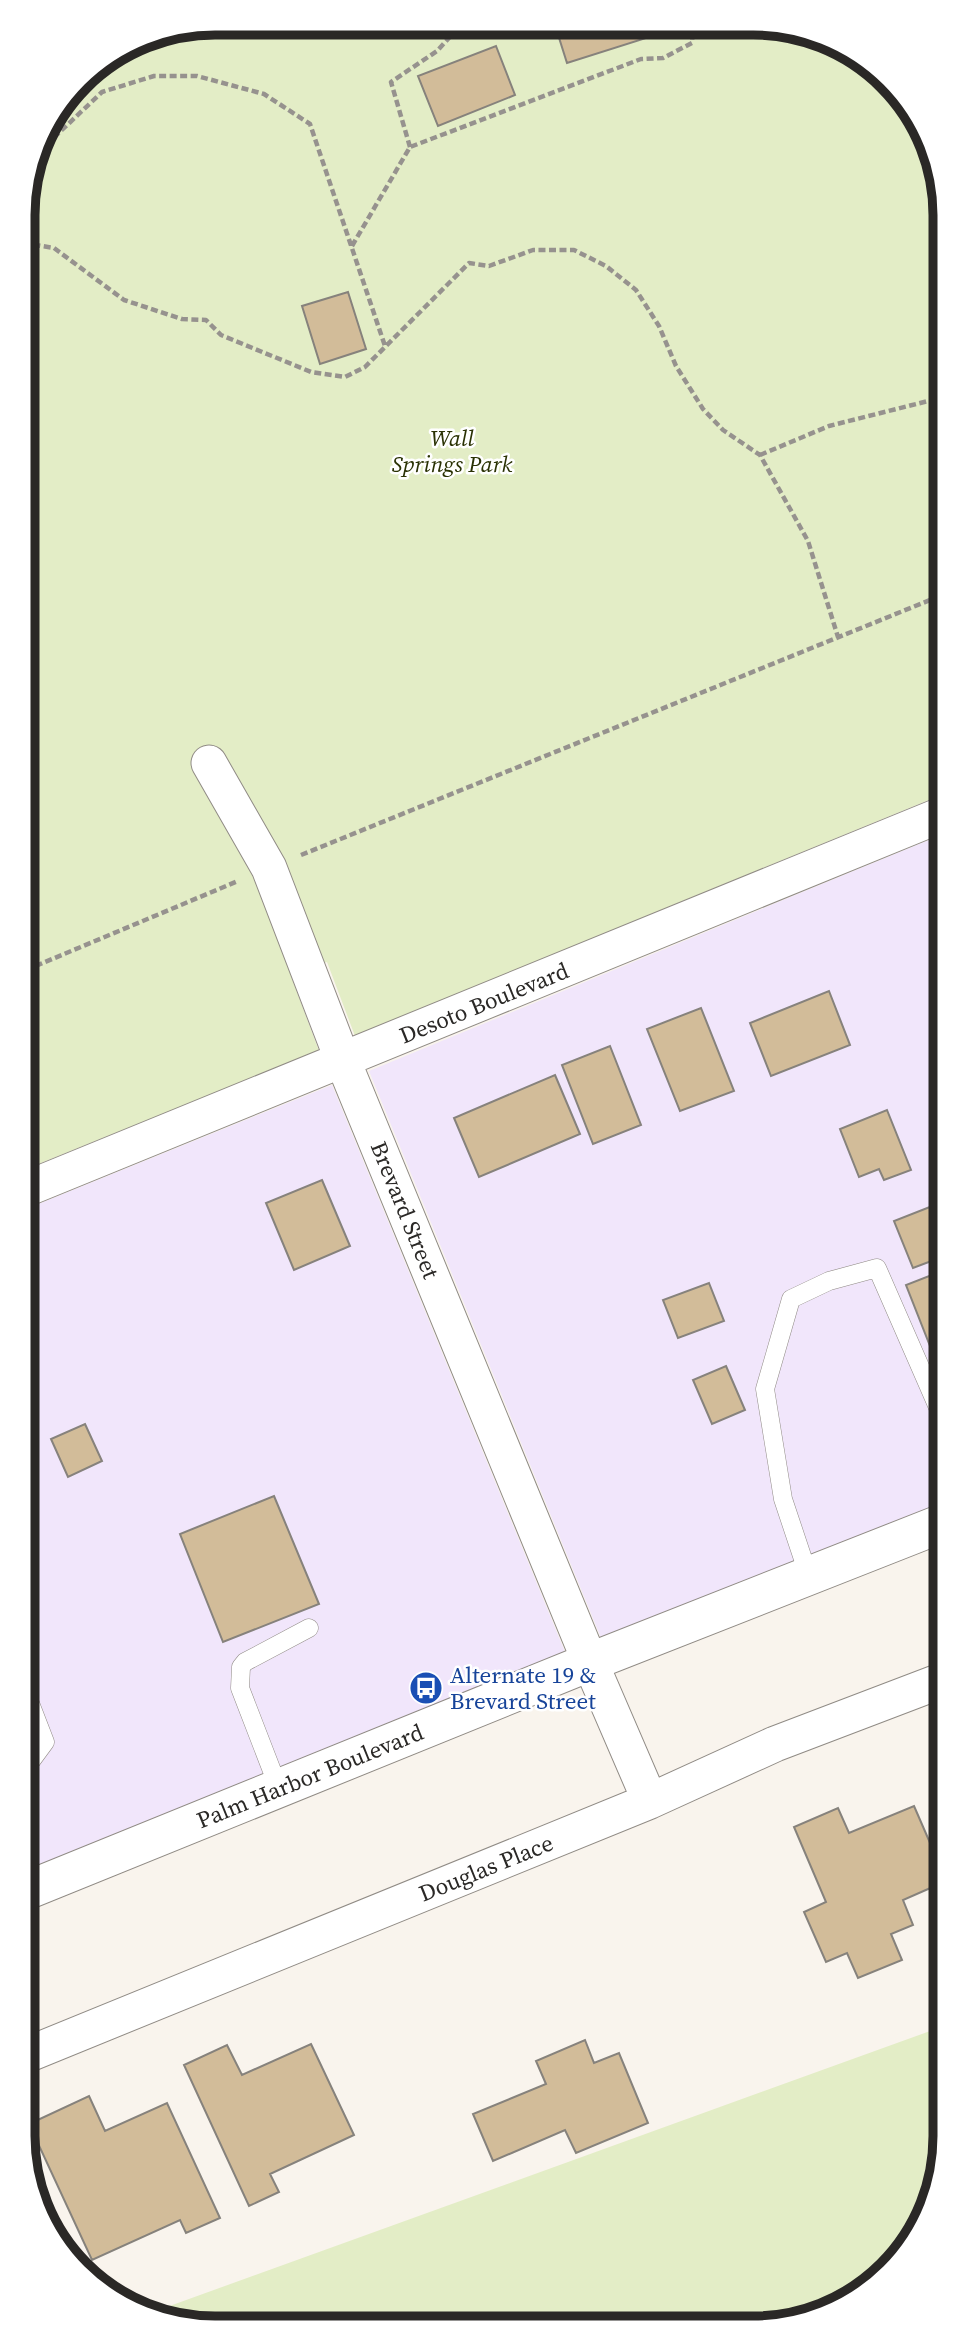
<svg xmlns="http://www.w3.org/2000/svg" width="968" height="2351" viewBox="0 0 968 2351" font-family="'Source Serif 4',serif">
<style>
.commercial{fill:#f1e6fb}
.green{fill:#e3edc6}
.building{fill:#d2bc99;stroke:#86827c;stroke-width:2}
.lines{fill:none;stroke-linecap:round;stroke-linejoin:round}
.lane-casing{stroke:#908b85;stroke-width:19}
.street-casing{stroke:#908b85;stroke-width:37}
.secondary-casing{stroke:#908b85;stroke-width:40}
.path{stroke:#96928e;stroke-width:4.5;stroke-dasharray:7 3.5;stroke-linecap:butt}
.lane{stroke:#fff;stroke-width:18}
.street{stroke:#fff;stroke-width:35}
.secondary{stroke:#fff;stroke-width:38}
.labels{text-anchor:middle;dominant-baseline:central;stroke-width:5;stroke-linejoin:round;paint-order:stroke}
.park-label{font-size:23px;font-style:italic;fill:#2a3204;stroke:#fff}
.street-label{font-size:23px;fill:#2a2826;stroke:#fff}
.transit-label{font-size:23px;fill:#164399;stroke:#fff;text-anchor:start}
.rim{fill:none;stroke:#2a2826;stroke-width:9}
</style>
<rect width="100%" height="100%" fill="#f9f4ed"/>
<path class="commercial" d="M 941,835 L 943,1503 L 601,1638 L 369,1071 Z
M 332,1085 L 565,1652 L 28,1870 L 26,1209 Z"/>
<path class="green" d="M 215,23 L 790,26 L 889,79 L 939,165 L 941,795 L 355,1036 L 327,962 L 291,976 L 319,1051 L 26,1169 L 23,202 L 42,130 L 88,71 L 142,37 Z
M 944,2026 L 945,2149 L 931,2209 L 898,2263 L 803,2322 L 178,2325 L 153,2312 Z"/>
<path class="building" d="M 555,25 L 659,26 L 662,33 L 567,63 Z
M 150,36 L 151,47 L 123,49 L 142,37 Z
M 496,46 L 515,95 L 438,126 L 418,76 Z
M 348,292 L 366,349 L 320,364 L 302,306 Z
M 941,948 L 941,965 L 935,950 Z
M 829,991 L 850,1045 L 771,1076 L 750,1023 Z
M 701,1008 L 734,1091 L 680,1111 L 647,1029 Z
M 610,1046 L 641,1125 L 593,1144 L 562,1065 Z
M 555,1075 L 580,1134 L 479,1177 L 454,1118 Z
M 887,1110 L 911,1170 L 884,1180 L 879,1169 L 859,1177 L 840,1129 Z
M 322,1180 L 350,1246 L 294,1270 L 266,1203 Z
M 940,1203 L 942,1257 L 913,1268 L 894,1221 Z
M 942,1271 L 943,1379 L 906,1285 Z
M 709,1283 L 724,1321 L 678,1338 L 663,1300 Z
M 726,1366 L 745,1410 L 712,1424 L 693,1380 Z
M 85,1424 L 102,1461 L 68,1477 L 51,1439 Z
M 274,1496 L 319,1604 L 223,1642 L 180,1534 Z
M 914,1806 L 944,1875 L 944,1882 L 903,1900 L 913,1925 L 891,1934 L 902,1960 L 858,1978 L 847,1953 L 826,1962 L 804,1912 L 826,1902 L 794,1827 L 838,1808 L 849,1833 Z
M 585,2040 L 594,2063 L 619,2053 L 648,2123 L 576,2153 L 565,2130 L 493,2161 L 473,2114 L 546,2084 L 536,2061 Z
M 311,2044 L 354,2135 L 270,2174 L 279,2192 L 249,2206 L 184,2065 L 227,2045 L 242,2075 Z
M 89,2096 L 105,2131 L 167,2103 L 220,2218 L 186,2233 L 180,2220 L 92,2260 L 29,2124 Z
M 29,2170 L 55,2228 L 29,2186 Z"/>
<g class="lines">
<defs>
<path id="lane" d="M 809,1577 L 783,1499 L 765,1389 L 791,1299 L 829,1281 L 877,1268 L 943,1419
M 28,1698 L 45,1742 L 31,1761 L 28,1762
M 279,1789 L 240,1688 L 241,1667 L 245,1662 L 309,1628"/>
<path id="street" d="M 209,763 L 269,868 L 343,1061 L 590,1662 L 650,1801
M 26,1189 L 941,815
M 29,2054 L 650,1801 L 775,1744 L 943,1680"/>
<path id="secondary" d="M 28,1890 L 590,1662 L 943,1523"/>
</defs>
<use href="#lane" class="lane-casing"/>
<use href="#street" class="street-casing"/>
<use href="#secondary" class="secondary-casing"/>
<path class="path" d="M 410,147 L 391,82 L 437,51 L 457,29 L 468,24
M 37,150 L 45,146 L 102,92 L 154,76 L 197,76 L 264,94 L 310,124 L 385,346
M 23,243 L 54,248 L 124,300 L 182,319 L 206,320 L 221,335 L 311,372 L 345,377 L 365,367 L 469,263 L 489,266 L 533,250 L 574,250 L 606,266 L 636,290 L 659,326 L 676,366 L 703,409 L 723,430 L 760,455 L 808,541 L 838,637
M 352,246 L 410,147 L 641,59 L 663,58 L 692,43 L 693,26
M 760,455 L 829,426 L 940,398
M 301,855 L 940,596
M 26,970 L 238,881"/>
<use href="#lane" class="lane"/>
<use href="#street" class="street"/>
<use href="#secondary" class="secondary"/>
</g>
<defs>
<symbol id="bus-disc" viewBox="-11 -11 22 22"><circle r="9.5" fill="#1a4fb4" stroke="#fff"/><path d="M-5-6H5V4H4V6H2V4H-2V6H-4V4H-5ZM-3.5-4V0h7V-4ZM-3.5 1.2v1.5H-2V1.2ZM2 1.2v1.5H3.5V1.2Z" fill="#fff"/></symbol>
</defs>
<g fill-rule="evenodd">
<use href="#bus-disc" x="407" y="1669" width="38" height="38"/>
</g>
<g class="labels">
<g class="park-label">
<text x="452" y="438">Wall<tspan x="452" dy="26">Springs Park</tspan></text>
</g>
<g class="street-label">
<text transform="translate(484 1003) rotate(-22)">Desoto Boulevard</text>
<text transform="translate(405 1210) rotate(68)">Brevard Street</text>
<text transform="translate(310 1776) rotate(-22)">Palm Harbor Boulevard</text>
<text transform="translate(486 1868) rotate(-22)">Douglas Place</text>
</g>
<g class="transit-label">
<text x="450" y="1675">Alternate 19 &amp;<tspan x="450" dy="26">Brevard Street</tspan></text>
</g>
</g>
<path d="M0 0H968V2351H0ZM215 35H753A180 180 0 0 1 933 215V2136A180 180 0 0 1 753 2316H215A180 180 0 0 1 35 2136V215A180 180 0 0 1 215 35Z" fill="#fff" fill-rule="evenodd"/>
<path class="rim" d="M215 35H753A180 180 0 0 1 933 215V2136A180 180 0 0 1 753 2316H215A180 180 0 0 1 35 2136V215A180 180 0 0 1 215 35Z"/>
</svg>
